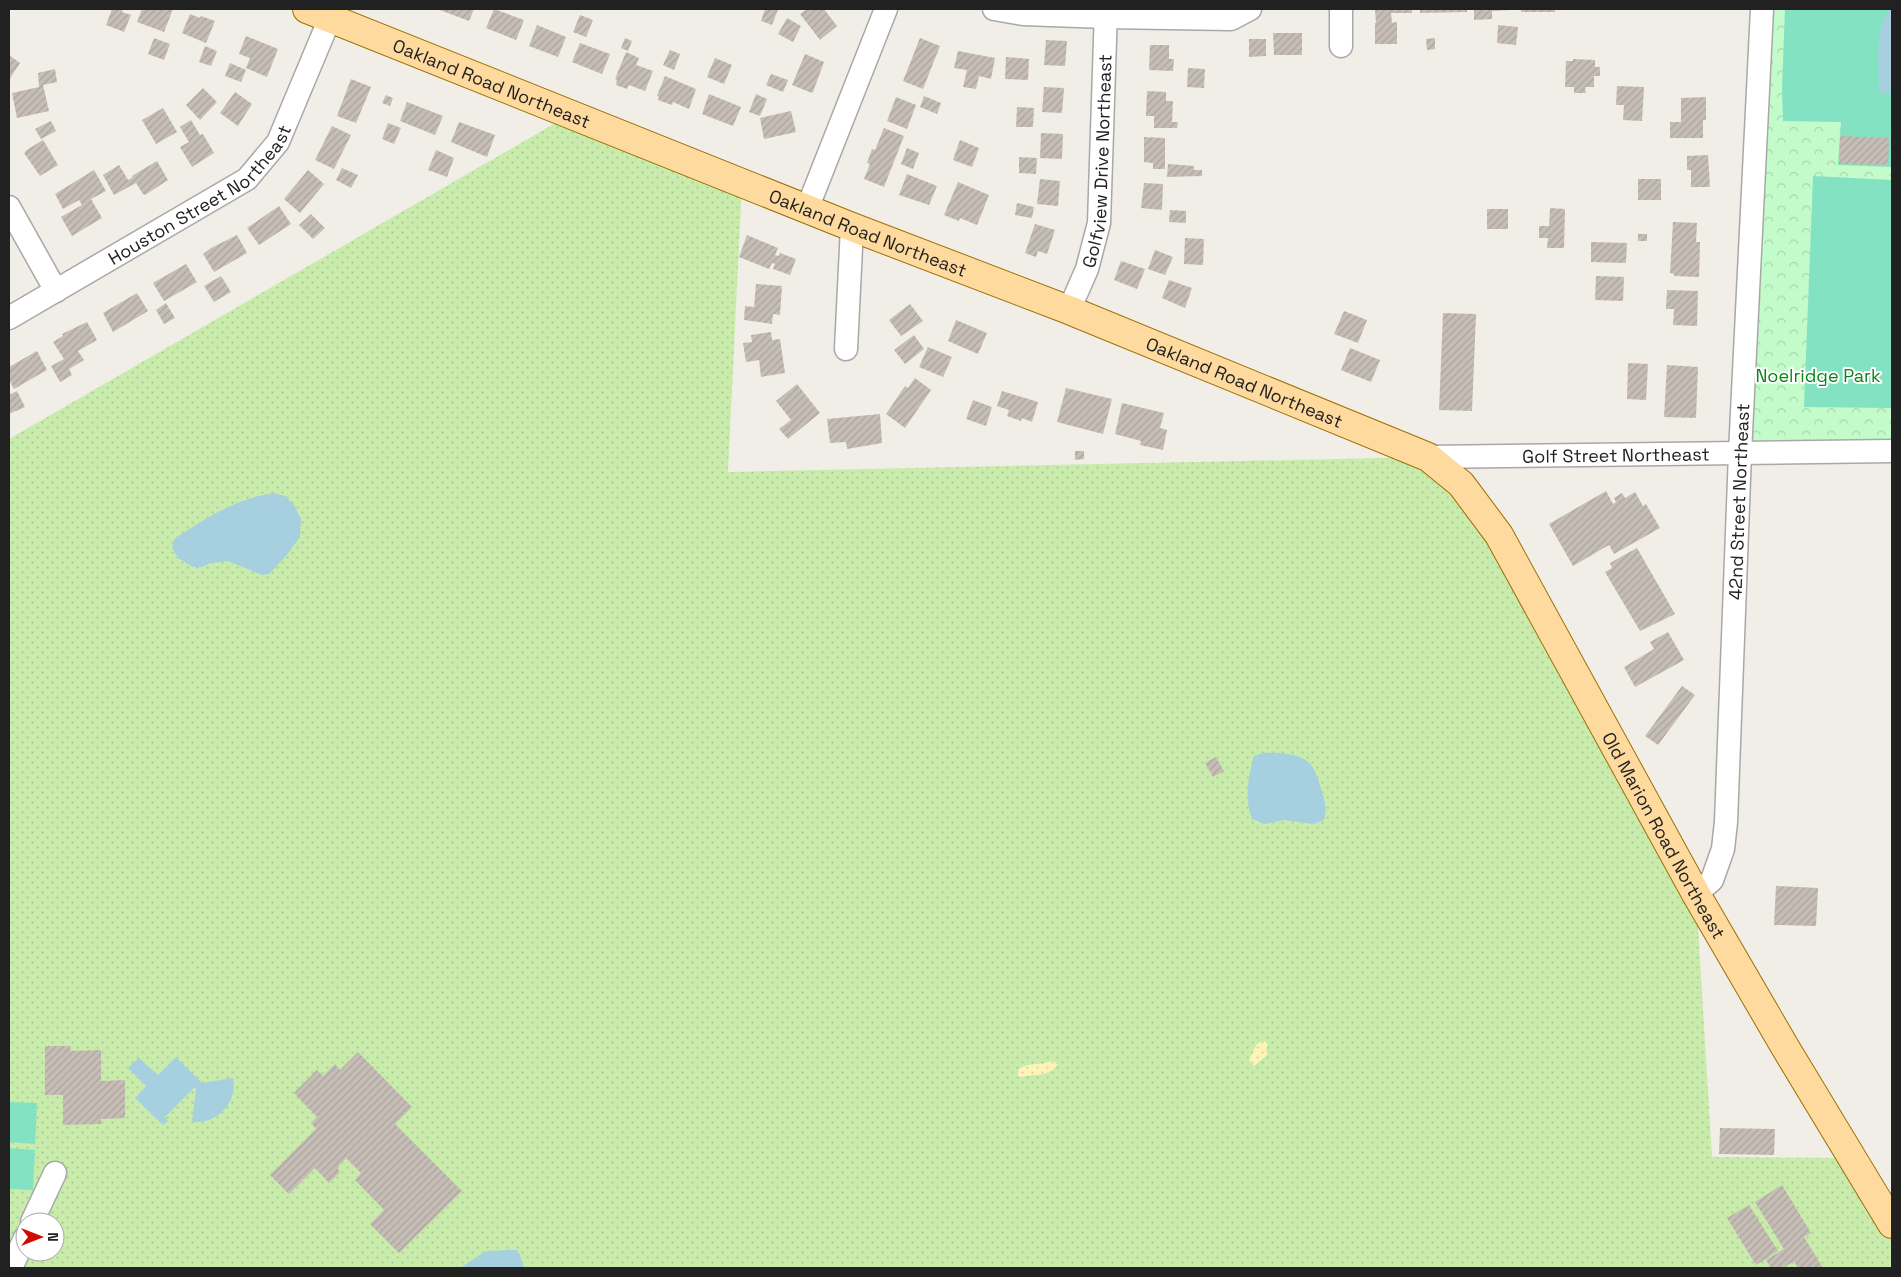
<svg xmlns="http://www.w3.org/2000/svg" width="1901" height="1277" viewBox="0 0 1901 1277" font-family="'Space Grotesk',sans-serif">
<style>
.grass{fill:url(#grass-dots);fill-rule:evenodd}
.sand{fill:url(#sand-dots)}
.park{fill:url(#park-crowns)}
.pitch{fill:#83e2c2}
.water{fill:#a6d0e0}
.building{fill:url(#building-hatch)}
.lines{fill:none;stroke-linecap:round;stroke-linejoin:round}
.minor-casing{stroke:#a8a8a8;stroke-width:25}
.major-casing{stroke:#9d7000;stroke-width:30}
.minor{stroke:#fff;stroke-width:22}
.major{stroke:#ffda9f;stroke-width:28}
.labels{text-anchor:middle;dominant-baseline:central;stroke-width:4;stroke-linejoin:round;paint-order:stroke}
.street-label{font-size:18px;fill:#212121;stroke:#fff}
.park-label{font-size:18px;fill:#088518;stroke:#fff}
</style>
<defs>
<pattern id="grass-dots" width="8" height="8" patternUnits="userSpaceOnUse" patternTransform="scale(1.25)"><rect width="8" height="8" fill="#c9ecac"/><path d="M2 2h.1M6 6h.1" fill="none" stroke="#acca94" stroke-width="1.8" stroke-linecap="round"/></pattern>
<pattern id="sand-dots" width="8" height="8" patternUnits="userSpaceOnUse" patternTransform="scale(1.25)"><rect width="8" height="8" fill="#fff4b7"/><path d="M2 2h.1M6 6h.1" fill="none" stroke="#dad19d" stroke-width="1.8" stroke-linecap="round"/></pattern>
<pattern id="park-crowns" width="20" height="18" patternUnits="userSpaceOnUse" patternTransform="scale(1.25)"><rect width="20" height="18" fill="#c4fbcb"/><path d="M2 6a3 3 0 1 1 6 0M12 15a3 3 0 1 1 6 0" fill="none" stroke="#a8d7ae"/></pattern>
<pattern id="building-hatch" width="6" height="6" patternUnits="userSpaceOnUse" patternTransform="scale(1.25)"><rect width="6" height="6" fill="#c6beb6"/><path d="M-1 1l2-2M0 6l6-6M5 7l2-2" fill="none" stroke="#aaa39c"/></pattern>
</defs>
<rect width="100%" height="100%" fill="#f1eee7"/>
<path class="grass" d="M 559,121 L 742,183 L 728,472 L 1428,457 L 1461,484 L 1696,894 L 1712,1157 L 1852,1158 L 1892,1224 L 1892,1268 L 9,1268 L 9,439 ZM 25,1222 L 55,1222 L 55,1252 L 25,1252 Z"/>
<path class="sand" d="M 1265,1041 L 1268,1045 L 1266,1051 L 1268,1054 L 1254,1066 L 1249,1060 C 1252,1055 1254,1047 1258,1043 Z
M 1052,1061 L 1055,1062 L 1057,1065 C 1050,1077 1033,1074 1021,1077 L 1018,1076 L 1019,1069 C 1029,1062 1039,1066 1052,1061 Z"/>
<path class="park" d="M 1762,9 L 1892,9 L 1892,451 L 1740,453 Z"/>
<path class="pitch" d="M 1785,9 L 1892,9 L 1892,167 L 1838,165 L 1841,122 L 1783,121 L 1782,91 Z
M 1813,176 L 1892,180 L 1892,408 L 1804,407 Z
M 9,1102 L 37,1103 L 35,1144 L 9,1142 Z
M 9,1148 L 35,1150 L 33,1190 L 9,1189 Z"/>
<path class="water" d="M 1890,9 L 1892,9 L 1892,94 L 1879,93 C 1879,70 1874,26 1890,9 Z
M 274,493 L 285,496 L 294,505 L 301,519 L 300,537 L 286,556 L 269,574 L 262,575 L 228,561 L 211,563 L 202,567 L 193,567 L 178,558 L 172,548 L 174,539 C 207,518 234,499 274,493 Z
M 1263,753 C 1278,752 1303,753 1312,766 C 1316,773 1319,781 1321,789 C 1325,800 1327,809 1324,820 L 1313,824 L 1284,820 L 1265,824 L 1252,819 C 1244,797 1248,778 1254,756 Z
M 176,1057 L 202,1083 L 233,1078 C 238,1103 217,1124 192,1122 L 196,1089 L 195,1087 L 165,1117 L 168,1121 L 163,1125 L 135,1098 L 146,1086 L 128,1068 L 139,1058 L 158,1075 Z
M 508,1250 L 517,1250 L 520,1255 L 524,1268 L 460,1268 L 486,1251 Z"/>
<path class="building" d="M 112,9 L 123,9 L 122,12 L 131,15 L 124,32 L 106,25 Z
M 142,9 L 173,9 L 164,32 L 137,22 Z
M 437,9 L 474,9 L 469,21 Z
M 494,9 L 524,20 L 516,40 L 486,28 Z
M 765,9 L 778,10 L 772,25 L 761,21 Z
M 807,9 L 824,9 L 837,26 L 820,40 L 800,14 Z
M 1375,9 L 1412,9 L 1412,13 L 1391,13 L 1392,23 L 1397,22 L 1397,44 L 1375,44 L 1375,23 L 1376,23 Z
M 1420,9 L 1467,9 L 1467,12 L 1420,13 Z
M 1474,9 L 1511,9 L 1511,10 L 1492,11 L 1492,19 L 1474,20 Z
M 1521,9 L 1555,9 L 1555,12 L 1521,12 Z
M 190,14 L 200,18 L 201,16 L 215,21 L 206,43 L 182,33 Z
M 580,15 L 593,20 L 586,37 L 573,32 Z
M 787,18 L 801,26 L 793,42 L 778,34 Z
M 537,25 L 566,37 L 558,57 L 529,46 Z
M 1498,25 L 1518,27 L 1516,45 L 1497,43 Z
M 1273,33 L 1302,33 L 1302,55 L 1274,55 Z
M 246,36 L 278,49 L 267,77 L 246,68 L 250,58 L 239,54 Z
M 154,38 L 170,44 L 164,60 L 148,54 Z
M 625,38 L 632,41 L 628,51 L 621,48 Z
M 920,38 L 940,46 L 923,89 L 903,81 Z
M 1435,38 L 1435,49 L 1427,50 L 1426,39 Z
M 1249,39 L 1266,39 L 1266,56 L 1249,57 Z
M 1046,40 L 1067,41 L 1065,66 L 1044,65 Z
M 580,43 L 610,54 L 602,74 L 572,62 Z
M 1150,45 L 1169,45 L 1169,59 L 1174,59 L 1173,71 L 1149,70 Z
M 205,46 L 217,51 L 211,66 L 199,62 Z
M 670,50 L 680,54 L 674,70 L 663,65 Z
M 958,51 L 995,58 L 991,79 L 979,76 L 976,89 L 963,87 L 967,70 L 954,68 Z
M 626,52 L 639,58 L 636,65 L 653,71 L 645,91 L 629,85 L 627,89 L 616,85 L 617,80 L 615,79 Z
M 805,54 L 824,62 L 813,92 L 812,93 L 792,85 Z
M 9,55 L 20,63 L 9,80 Z
M 1006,57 L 1029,59 L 1028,80 L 1005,79 Z
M 715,58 L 732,65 L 724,84 L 707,77 Z
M 1573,59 L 1595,60 L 1595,67 L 1600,67 L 1600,76 L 1594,76 L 1594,87 L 1585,87 L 1586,93 L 1574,93 L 1574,87 L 1565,87 L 1566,61 L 1573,61 Z
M 230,63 L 246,70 L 241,82 L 225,76 Z
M 1188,68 L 1205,69 L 1204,88 L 1187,87 Z
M 55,69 L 57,82 L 43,85 L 49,111 L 17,118 L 12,93 L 39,87 L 38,73 Z
M 771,74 L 788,80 L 783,92 L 766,85 Z
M 665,76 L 696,89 L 689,109 L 673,102 L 672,105 L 658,100 L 659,97 L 657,96 Z
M 351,79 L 371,87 L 356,123 L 337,116 Z
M 1617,86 L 1644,87 L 1642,121 L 1623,120 L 1624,105 L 1616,105 Z
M 1044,87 L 1064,88 L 1062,113 L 1042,112 Z
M 203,88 L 217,102 L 200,120 L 186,105 Z
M 1147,91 L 1166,92 L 1166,101 L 1173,101 L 1172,122 L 1178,122 L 1177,128 L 1154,128 L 1154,116 L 1146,116 Z
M 235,92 L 252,104 L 238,126 L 220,113 Z
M 709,94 L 741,107 L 733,126 L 702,114 Z
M 756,94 L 767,99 L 760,116 L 749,112 Z
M 386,95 L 393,98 L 390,106 L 382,103 Z
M 924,96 L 941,103 L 937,114 L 920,107 Z
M 896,97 L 916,105 L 907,129 L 887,121 Z
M 1706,97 L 1706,120 L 1703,120 L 1703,138 L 1670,138 L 1670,122 L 1681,122 L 1681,98 Z
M 407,102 L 443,116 L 435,135 L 400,121 Z
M 1017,107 L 1034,108 L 1033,127 L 1016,127 Z
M 163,108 L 177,132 L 156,144 L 142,120 Z
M 791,111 L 796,132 L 764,139 L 760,118 Z
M 191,120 L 200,135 L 203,134 L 214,153 L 192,167 L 180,147 L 189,142 L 180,127 Z
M 51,121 L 56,131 L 41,139 L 35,129 Z
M 459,122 L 495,135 L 487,157 L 451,142 Z
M 388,123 L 401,128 L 394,144 L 382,139 Z
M 332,126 L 351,135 L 334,169 L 315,160 Z
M 884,128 L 904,136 L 884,187 L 864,179 L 870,164 L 867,163 L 872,149 L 875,150 Z
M 1041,133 L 1063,134 L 1062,159 L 1040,158 Z
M 1840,136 L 1889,138 L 1888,165 L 1839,164 Z
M 1144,137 L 1165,138 L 1165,169 L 1153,169 L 1153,163 L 1144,162 Z
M 43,140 L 58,165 L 40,176 L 24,153 L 26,152 L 25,151 Z
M 960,140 L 979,148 L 972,167 L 953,160 Z
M 907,148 L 919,153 L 913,169 L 901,164 Z
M 436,150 L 454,158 L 447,177 L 428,170 Z
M 1708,155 L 1710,187 L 1691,187 L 1691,170 L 1687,170 L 1687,156 Z
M 1019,157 L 1037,158 L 1036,174 L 1019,173 Z
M 157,161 L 168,180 L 145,195 L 143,194 L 136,183 L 114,195 L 103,175 L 119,165 L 128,180 L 133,177 L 132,176 Z
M 1168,164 L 1194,166 L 1194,170 L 1202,170 L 1202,176 L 1167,177 Z
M 342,168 L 358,175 L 351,188 L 336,180 Z
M 94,170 L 106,191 L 91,199 L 102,218 L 72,236 L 61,217 L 82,205 L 79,200 L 63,209 L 55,194 Z
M 308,170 L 324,184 L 300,213 L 284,199 Z
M 907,174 L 937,186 L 929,205 L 899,195 Z
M 1040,179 L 1060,181 L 1058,206 L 1037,204 Z
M 1638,179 L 1661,179 L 1661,200 L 1638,200 Z
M 958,182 L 989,195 L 977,225 L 960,218 L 959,221 L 944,215 Z
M 1144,183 L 1163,184 L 1162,210 L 1141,208 Z
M 1017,203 L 1034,207 L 1032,218 L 1015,215 Z
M 279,206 L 291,224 L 259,245 L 247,228 Z
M 1550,208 L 1565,209 L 1564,248 L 1547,248 L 1548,238 L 1539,238 L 1539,226 L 1549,226 Z
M 1487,209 L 1508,209 L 1508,229 L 1487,229 Z
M 1170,210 L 1186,211 L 1186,223 L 1169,222 Z
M 311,214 L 325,228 L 313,239 L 299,225 Z
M 1673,222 L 1697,223 L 1696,242 L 1700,242 L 1699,277 L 1674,276 L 1674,274 L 1670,273 Z
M 1035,224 L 1055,230 L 1047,254 L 1038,251 L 1036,257 L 1025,253 Z
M 1638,234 L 1647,234 L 1647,241 L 1638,241 Z
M 237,235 L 247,253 L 214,272 L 203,254 L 211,248 Z
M 747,235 L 778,248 L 775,255 L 779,256 L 780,253 L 796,259 L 790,275 L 773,269 L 775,264 L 772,263 L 769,269 L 739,257 Z
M 1185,238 L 1204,239 L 1203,265 L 1184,264 Z
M 1591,242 L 1627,243 L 1626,263 L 1591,262 Z
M 1155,250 L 1173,257 L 1165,275 L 1148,269 Z
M 1121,261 L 1145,269 L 1137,289 L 1114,280 Z
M 186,264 L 197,282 L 164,301 L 153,283 Z
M 221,276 L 231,292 L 214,302 L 204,286 Z
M 1596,276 L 1624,277 L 1623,301 L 1595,300 Z
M 1169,280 L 1192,288 L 1185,308 L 1162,298 Z
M 756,284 L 782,286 L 780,315 L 773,314 L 772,324 L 744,320 L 745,306 L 754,307 Z
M 1667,290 L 1698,291 L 1697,326 L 1673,325 L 1674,309 L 1666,309 Z
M 137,293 L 148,311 L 113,332 L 103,313 Z
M 166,303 L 175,318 L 164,324 L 156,310 Z
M 910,304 L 923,321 L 901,336 L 889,320 Z
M 1344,311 L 1367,320 L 1358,343 L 1334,334 Z
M 1443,313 L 1476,314 L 1472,411 L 1439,410 Z
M 956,320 L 987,333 L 978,354 L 948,341 Z
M 87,322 L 97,340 L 78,351 L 84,360 L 69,369 L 72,375 L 60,382 L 51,366 L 64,359 L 53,342 L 63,336 L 62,334 Z
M 771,332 L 772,340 L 780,339 L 785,373 L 761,377 L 759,360 L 746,362 L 743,343 L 752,342 L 751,335 Z
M 914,335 L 924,349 L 905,364 L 894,350 Z
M 928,347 L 952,357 L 943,377 L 919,367 Z
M 1350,348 L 1380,360 L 1371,382 L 1341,370 Z
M 37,351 L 47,370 L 14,389 L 9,380 L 9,367 Z
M 1628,363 L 1648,364 L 1646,400 L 1627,399 Z
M 1667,365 L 1698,367 L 1696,418 L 1664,417 Z
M 915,378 L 931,390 L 905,428 L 886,414 L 905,386 L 908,388 Z
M 797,384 L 820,413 L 788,439 L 779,429 L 791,420 L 776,401 Z
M 1066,388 L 1112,399 L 1103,434 L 1057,422 Z
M 17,391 L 25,407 L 9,414 L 9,395 Z
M 1002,391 L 1038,402 L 1032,422 L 1022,418 L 1021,421 L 1007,416 L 1009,410 L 997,406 Z
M 973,400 L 992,407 L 986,426 L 966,419 Z
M 1122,403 L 1164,413 L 1160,428 L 1167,430 L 1163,450 L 1140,445 L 1141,441 L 1115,434 Z
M 880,414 L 882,443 L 847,449 L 846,442 L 830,443 L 827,419 Z
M 1075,451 L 1084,451 L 1084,459 L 1075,460 Z
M 1606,491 L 1613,504 L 1616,502 L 1614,498 L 1622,493 L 1625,498 L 1635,492 L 1643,506 L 1646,504 L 1660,528 L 1614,554 L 1609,545 L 1573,566 L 1549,524 Z
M 1637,548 L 1675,614 L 1640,631 L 1605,572 L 1612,568 L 1610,563 Z
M 1668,632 L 1684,660 L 1635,687 L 1624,667 L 1654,649 L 1650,642 Z
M 1682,686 L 1695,695 L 1658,745 L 1645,736 Z
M 1216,757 L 1224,771 L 1213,777 L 1205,763 Z
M 1776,886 L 1818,888 L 1816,926 L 1774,925 Z
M 45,1046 L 70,1046 L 71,1051 L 101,1050 L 101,1081 L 125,1080 L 125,1118 L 101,1119 L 101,1124 L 63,1125 L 63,1095 L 45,1095 Z
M 358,1052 L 412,1107 L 395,1124 L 462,1191 L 399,1253 L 370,1224 L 384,1210 L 355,1180 L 361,1173 L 346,1158 L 337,1168 L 340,1172 L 329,1183 L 315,1168 L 289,1194 L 270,1175 L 316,1129 L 311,1123 L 317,1117 L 294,1093 L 317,1070 L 323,1076 L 335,1064 L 340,1070 Z
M 1720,1128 L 1775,1129 L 1774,1155 L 1719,1154 Z
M 1782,1185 L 1811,1233 L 1804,1237 L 1823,1268 L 1798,1268 L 1794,1261 L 1783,1268 L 1771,1268 L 1766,1260 L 1784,1249 L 1755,1202 Z
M 1749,1205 L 1778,1251 L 1756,1265 L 1727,1218 Z"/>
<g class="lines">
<defs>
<g id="minor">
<path d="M 994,9 L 1023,14 L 1106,17 L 1231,19 L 1250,9"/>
<path d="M 1341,9 L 1341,46"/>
<path d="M 9,207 L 56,291"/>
<path d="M 807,209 L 886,9"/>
<path id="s1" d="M 1069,310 L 1087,269 L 1099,223 L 1106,9"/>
<path id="s2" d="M 9,318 L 247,179 L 278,142 L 330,18"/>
<path d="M 846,349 L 852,227"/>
<path id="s3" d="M 1428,457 L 1892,451"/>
<path id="s4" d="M 1696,894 L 1712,880 L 1723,849 L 1726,822 L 1740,453 L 1762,9"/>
<path d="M 32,1222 L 55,1173"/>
<path d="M 11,1268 L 25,1238"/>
</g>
<g id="major">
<path id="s5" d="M 307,9 L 852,227 L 1069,310 L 1428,457 L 1461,484 L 1499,535 L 1696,894 L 1785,1047 L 1892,1224"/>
</g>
</defs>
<use href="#minor" class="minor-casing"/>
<use href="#major" class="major-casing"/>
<use href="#minor" class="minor"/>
<use href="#major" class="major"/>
</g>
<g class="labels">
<g class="street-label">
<text stroke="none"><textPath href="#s5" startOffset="199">Oakland Road Northeast</textPath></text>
<text stroke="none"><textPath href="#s1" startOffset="154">Golfview Drive Northeast</textPath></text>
<text stroke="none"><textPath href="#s2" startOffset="229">Houston Street Northeast</textPath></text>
<text stroke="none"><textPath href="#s5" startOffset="604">Oakland Road Northeast</textPath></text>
<text stroke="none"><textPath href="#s5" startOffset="1009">Oakland Road Northeast</textPath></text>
<text stroke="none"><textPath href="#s3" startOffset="188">Golf Street Northeast</textPath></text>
<text stroke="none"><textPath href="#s4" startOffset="402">42nd Street Northeast</textPath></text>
<text stroke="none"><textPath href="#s5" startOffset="1656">Old Marion Road Northeast</textPath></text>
</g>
<g class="park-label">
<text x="1818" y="375">Noelridge Park</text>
</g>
</g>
<rect width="1901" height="1277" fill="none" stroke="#212121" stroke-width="20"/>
<g transform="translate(40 1237) rotate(90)"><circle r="24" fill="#ffffff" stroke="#a6a6a6"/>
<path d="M0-4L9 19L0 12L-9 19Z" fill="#d10900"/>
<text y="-8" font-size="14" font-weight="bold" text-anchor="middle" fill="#212121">N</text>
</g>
</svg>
